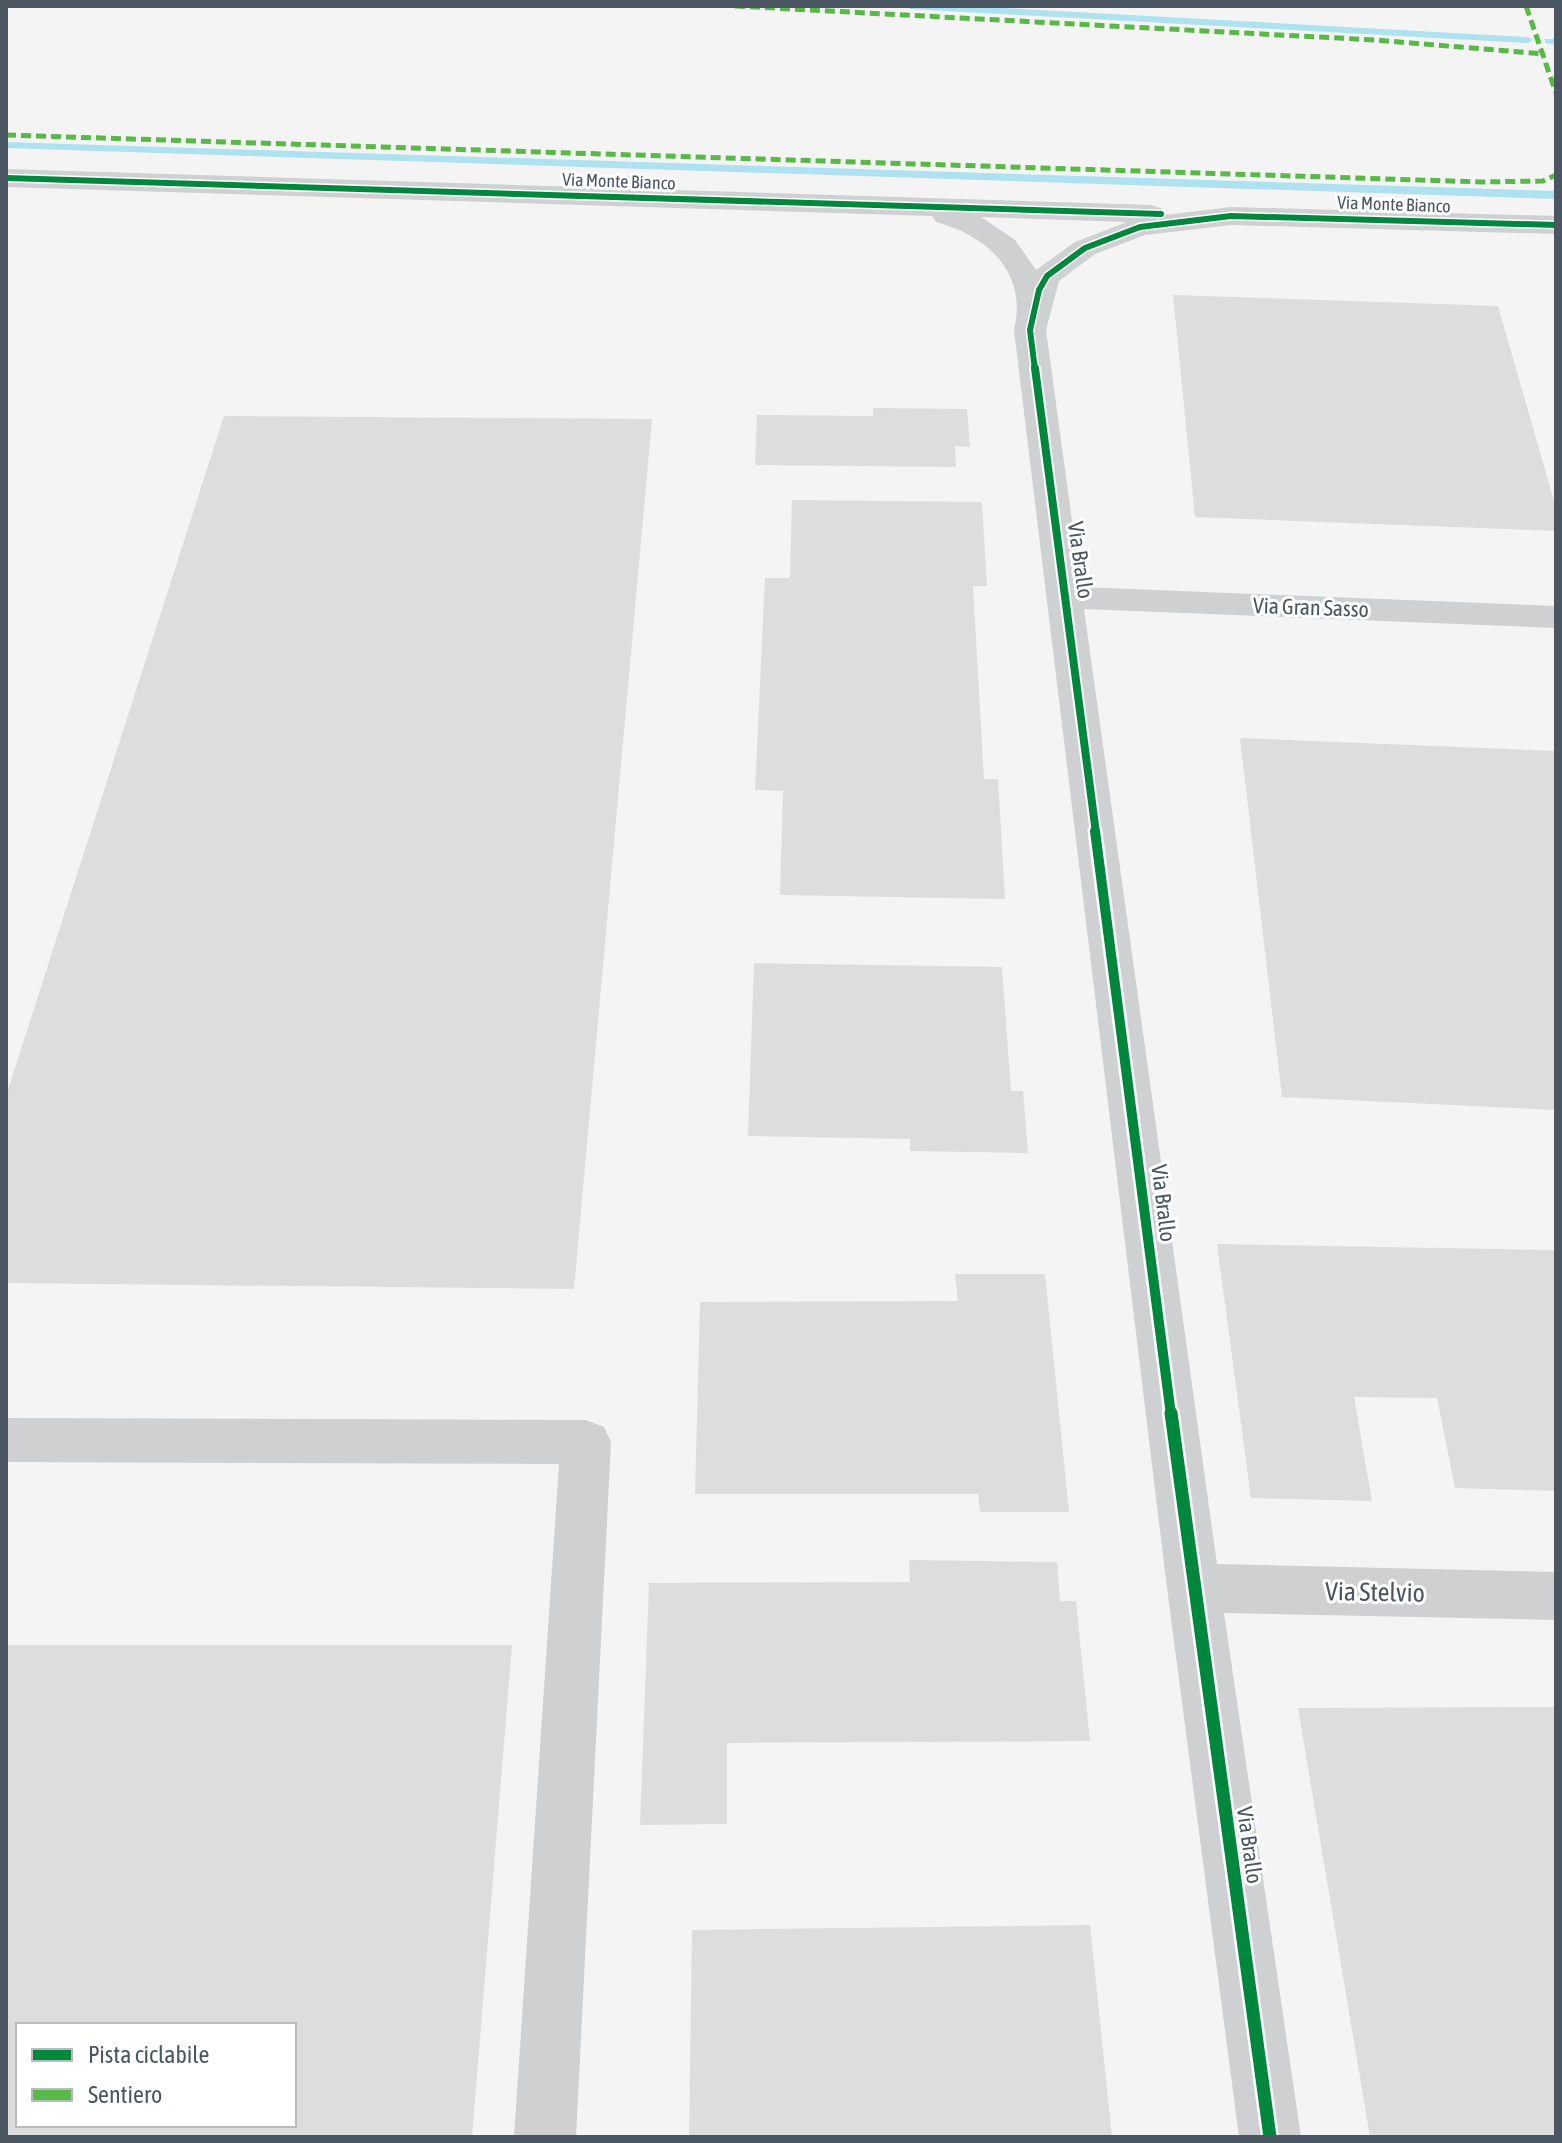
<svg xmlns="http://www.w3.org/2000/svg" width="1562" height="2143" viewBox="0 0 1562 2143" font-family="'Asap Condensed',sans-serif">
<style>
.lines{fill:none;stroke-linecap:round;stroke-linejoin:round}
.stream{fill:#aee2f0;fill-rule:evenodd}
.building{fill:#ddddde;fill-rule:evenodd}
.minor{fill:#ced0d2;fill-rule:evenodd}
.quiet{stroke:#58b947;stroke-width:5;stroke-dasharray:10 5;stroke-linecap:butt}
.cycleway-far3-casing{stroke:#fff;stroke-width:9}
.cycleway-far2-casing{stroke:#fff;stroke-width:12}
.cycleway-far1-casing{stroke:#fff;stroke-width:15}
.cycleway-casing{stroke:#fff;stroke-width:18}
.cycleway-far3{stroke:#00873e;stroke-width:6}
.cycleway-far2{stroke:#00873e;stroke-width:8}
.cycleway-far1{stroke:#00873e;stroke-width:10}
.cycleway{stroke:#00873e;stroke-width:13}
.labels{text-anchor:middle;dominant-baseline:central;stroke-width:6;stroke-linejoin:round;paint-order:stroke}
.far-street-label{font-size:18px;fill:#4a5661;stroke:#fff}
.street-label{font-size:22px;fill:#4a5661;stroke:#fff}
.near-street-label{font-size:26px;fill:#4a5661;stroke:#fff}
</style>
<rect width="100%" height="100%" fill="#f4f4f4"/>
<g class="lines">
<path class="stream" d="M 905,6 L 967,6 L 1528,37 L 1533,40 L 1528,43 L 910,9 Z
M 1545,39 L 1556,39 L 1556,45 L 1545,43 Z
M 6,142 L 1556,191 L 1556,199 L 6,148 Z"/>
</g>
<path class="building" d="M 1173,295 L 1498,306 L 1556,508 L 1556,531 L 1195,517 Z
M 873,408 L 967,409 L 970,447 L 955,446 L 956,467 L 755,465 L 757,415 L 873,416 Z
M 224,416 L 652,419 L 574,1289 L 6,1283 L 6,1096 Z
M 792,500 L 982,502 L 987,586 L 973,586 L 984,779 L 998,779 L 1005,899 L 780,895 L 783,791 L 755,790 L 765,578 L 790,578 Z
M 1240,738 L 1556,751 L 1556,1110 L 1282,1097 Z
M 754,963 L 1002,967 L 1011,1091 L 1023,1091 L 1028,1153 L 910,1151 L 910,1139 L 748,1136 Z
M 1217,1244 L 1556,1250 L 1556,1491 L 1455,1488 L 1437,1398 L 1354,1397 L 1372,1501 L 1251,1498 Z
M 955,1274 L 1045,1274 L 1069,1512 L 980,1512 L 978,1494 L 695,1494 L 700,1302 L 958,1301 Z
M 909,1560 L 1057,1562 L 1060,1601 L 1076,1601 L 1090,1741 L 727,1743 L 727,1824 L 640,1825 L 649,1583 L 910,1582 Z
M 6,1645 L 512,1645 L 472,2137 L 6,2137 ZM 18,2025 L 294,2025 L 294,2125 L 18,2125 Z
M 1556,1707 L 1556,2137 L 1370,2137 L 1298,1708 Z
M 1090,1925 L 1112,2137 L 689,2137 L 692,1930 Z"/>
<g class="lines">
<path class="minor" d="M 6,169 L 1151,205 L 1161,208 L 1165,215 L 1231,207 L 1556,216 L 1556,234 L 1231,225 L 1145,235 L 1095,254 L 1059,281 L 1046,330 L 1081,587 L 1556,606 L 1556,628 L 1084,609 L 1217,1564 L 1556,1572 L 1556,1620 L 1224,1613 L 1301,2137 L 1239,2137 L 1167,1588 L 1014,330 C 1028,273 988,236 936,222 L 932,216 L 6,187 ZM 981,217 L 1127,222 L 1075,242 L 1036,270 L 1015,240 Z
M 6,1418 L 586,1420 L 604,1427 L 611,1442 L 576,2137 L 514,2137 L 559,1464 L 6,1462 Z"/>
<path class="quiet" d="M 735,6 L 1375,40 L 1544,54
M 1526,6 L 1556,93
M 6,135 L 1482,182 L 1543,181 L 1556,175"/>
<defs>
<path id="cycleway-far3" d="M 6,178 L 1161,214
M 1035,370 L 1030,330 L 1039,290 L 1047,276 L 1085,248 L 1140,227 L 1231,216 L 1556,225"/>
<path id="cycleway-far2" d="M 1035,368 L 1096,833"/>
<path id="cycleway-far1" d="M 1095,831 L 1171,1415"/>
<path id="cycleway" d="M 1171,1413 L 1270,2137"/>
</defs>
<use href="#cycleway-far3" class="cycleway-far3-casing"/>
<use href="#cycleway-far2" class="cycleway-far2-casing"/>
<use href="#cycleway-far1" class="cycleway-far1-casing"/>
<use href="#cycleway" class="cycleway-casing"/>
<use href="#cycleway-far3" class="cycleway-far3"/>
<use href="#cycleway-far2" class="cycleway-far2"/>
<use href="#cycleway-far1" class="cycleway-far1"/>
<use href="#cycleway" class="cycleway"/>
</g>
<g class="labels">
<g class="far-street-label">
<text transform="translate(619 181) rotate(2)">Via Monte Bianco</text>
<text transform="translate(1394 204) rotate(2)">Via Monte Bianco</text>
</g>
<g class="street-label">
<text transform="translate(1081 560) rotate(82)">Via Brallo</text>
<text transform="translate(1311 607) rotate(2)">Via Gran Sasso</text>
<text transform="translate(1164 1203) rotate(83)">Via Brallo</text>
<text transform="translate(1250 1845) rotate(82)">Via Brallo</text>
</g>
<g class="near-street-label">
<text transform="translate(1375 1592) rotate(1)">Via Stelvio</text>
</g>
</g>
<rect width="1562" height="2143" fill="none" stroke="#4a5661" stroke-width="16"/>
<rect x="16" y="2023" width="280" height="104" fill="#ffffff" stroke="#b7bbc0" stroke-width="2"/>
<rect x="32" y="2049" width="40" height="12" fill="#00873e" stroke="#b7bbc0" stroke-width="2"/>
<text x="88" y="2063" font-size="24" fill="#4a5661">Pista ciclabile</text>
<rect x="32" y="2089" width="40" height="12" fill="#58b947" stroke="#b7bbc0" stroke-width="2"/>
<text x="88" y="2103" font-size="24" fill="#4a5661">Sentiero</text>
</svg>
